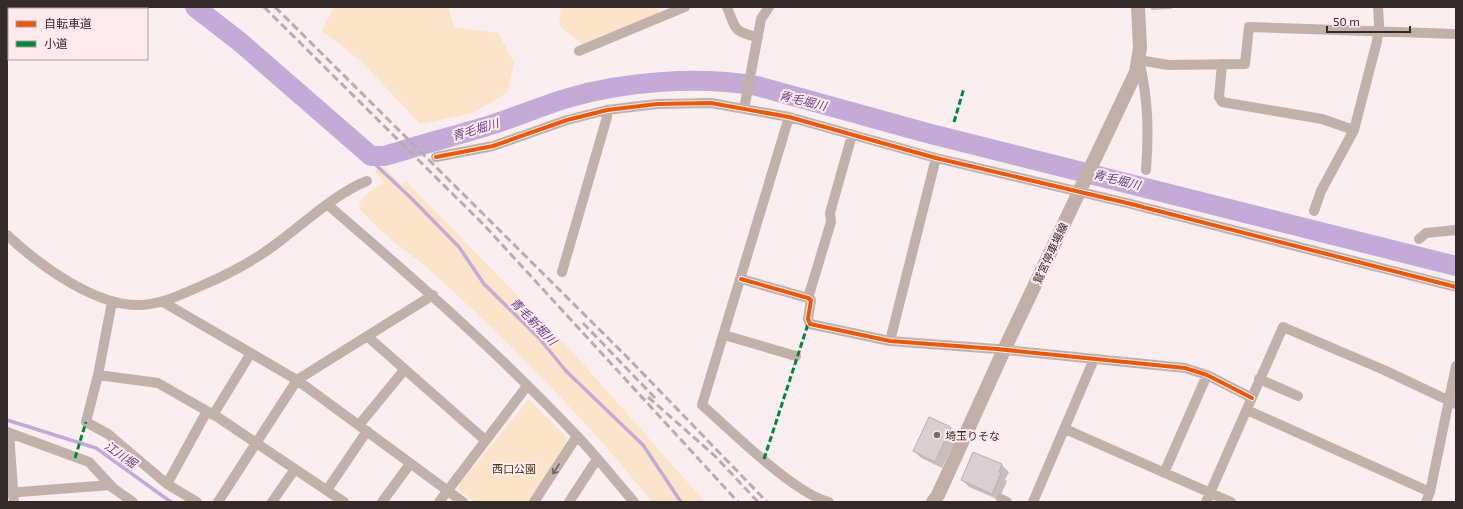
<svg xmlns="http://www.w3.org/2000/svg" width="1463" height="509" viewBox="0 0 1463 509" font-family="'Exo 2','Noto Sans JP',sans-serif">
<style>
.green{fill:#fbe4c9}
.shadow{fill:#0003}
.lines{fill:none;stroke-linecap:round;stroke-linejoin:round}
.stream{stroke:#c3aad7;stroke-width:3.5}
.river{stroke:#c3aad7;stroke-width:20}
.building{fill:#dad0d3;stroke:#b8b0b2}
.street{stroke:#c2b1aa;stroke-width:10}
.secondary{stroke:#c2afa8;stroke-width:14}
.rail{stroke:#b9aca9;stroke-width:3;stroke-dasharray:8 4;stroke-linecap:butt}
.quiet{stroke:#00873e;stroke-width:3;stroke-dasharray:6 3;stroke-linecap:butt}
.cycleway-casing{stroke:#feeaec;stroke-width:6}
.cycleway{stroke:#e8590c;stroke-width:4}
.oneway{stroke:#736764}
.poi-dot{fill:#796f6f;stroke:#feeaec;stroke-width:1.5}
.labels{text-anchor:middle;dominant-baseline:central;stroke-width:4;stroke-linejoin:round;paint-order:stroke}
.street-label{font-size:11px;fill:#332a2a;stroke:#feeaec}
.poi-label{font-size:11px;fill:#332a2a;stroke:#feeaec;text-anchor:start}
.park-label{font-size:11px;fill:#453416;stroke:#feeaec}
.water-label{font-size:12px;font-style:italic;fill:#663d8a;stroke:#feeaec}
</style>
<rect width="100%" height="100%" fill="#faeef0"/>
<path class="green" d="M 334,7 L 448,7 L 454,27 L 498,33 L 514,62 L 508,92 L 473,113 L 420,124 L 361,61 L 322,31 Z
M 561,7 L 661,7 L 651,24 L 591,51 L 559,26 Z
M 385,167 L 402,185 L 407,182 L 576,356 L 705,502 L 652,502 C 586,420 512,344 434,274 C 419,260 402,249 387,236 C 377,228 368,218 359,208 C 361,194 373,190 384,183 L 374,170 Z
M 529,399 L 566,437 L 566,444 L 530,502 L 475,502 L 459,490 L 460,483 Z"/>
<path class="shadow" d="M 1149,7 L 1172,7 L 1172,9 L 1152,10 Z
M 951,428 L 958,435 L 942,468 L 921,458 L 914,451 Z
M 973,453 L 1002,465 L 1009,472 L 1005,480 L 1007,481 L 999,500 L 969,487 L 962,480 Z"/>
<g class="lines">
<path class="stream" d="M 371,156 L 377,166 L 411,198 L 459,247 L 484,284 L 539,338 L 566,371 L 643,445 L 681,502
M 7,420 L 96,448 L 171,502"/>
<path class="river" d="M 195,7 L 240,42 L 371,156 L 384,156 L 395,153 C 429,142 463,134 497,123 C 521,115 544,105 568,98 C 626,81 698,76 757,86 L 927,133 L 1456,266"/>
</g>
<path class="building" d="M 929,417 L 951,427 L 935,462 L 913,451 Z
M 973,452 L 1002,464 L 999,472 L 1001,473 L 992,494 L 961,480 Z"/>
<g class="lines">
<path class="street" d="M 727,7 C 736,29 733,32 758,37
M 579,51 L 685,7
M 1222,64 L 1219,97 L 1222,102 L 1322,119 L 1354,130
M 744,109 L 761,19 L 769,7
M 789,117 L 702,405 C 733,432 793,493 829,502
M 436,157 L 493,146 L 567,120 L 607,110 L 657,104 L 711,103 L 789,117 L 936,158 L 1127,203 L 1456,287
M 1146,170 C 1149,131 1148,98 1139,60 L 1168,65 L 1245,64 L 1249,27 L 1456,34
M 328,205 C 414,279 499,353 577,436 C 597,457 615,480 634,502
M 1314,211 L 1321,191 L 1354,130 L 1377,41 L 1379,24 L 1378,7
M 7,235 C 39,265 96,307 141,305 C 163,304 182,294 201,286 C 229,274 256,260 280,241 C 305,222 338,192 367,181
M 1419,239 L 1426,233 L 1456,230
M 562,272 L 607,117 L 607,110
M 741,279 L 808,298 L 811,300 L 808,319 L 810,324 L 890,341 L 997,349 L 1185,368 L 1207,375 L 1252,398
M 808,298 L 831,222 L 830,213 L 852,135
M 112,302 L 98,375 L 86,422 L 108,434 L 167,484 L 197,502
M 163,302 L 297,380 L 463,502
M 724,335 L 796,356
M 367,336 L 485,440
M 890,341 L 936,158
M 98,375 L 158,383 L 219,418 L 344,502
M 1259,379 L 1298,396
M 1247,410 L 1430,492
M 213,415 L 251,353
M 359,425 L 405,369
M 1065,429 L 1231,502
M 7,432 L 89,462 L 113,488 L 133,502
M 9,433 L 14,502
M 1164,473 L 1207,375
M 167,484 L 207,411
M 327,490 L 367,431
M 7,493 L 110,485
M 1001,499 L 1007,502
M 218,502 L 297,380 L 433,295
M 272,502 L 295,469
M 382,502 L 410,464
M 439,502 L 527,386
M 534,502 L 577,436
M 569,502 L 597,459
M 1033,502 L 1094,359
M 1206,502 L 1283,327 L 1384,370 L 1456,404
M 1426,502 L 1430,492 L 1456,366"/>
<path class="secondary" d="M 933,502 L 938,495 L 1004,350 L 1136,72 L 1140,48 L 1138,7"/>
<path class="rail" d="M 264,7 L 484,225 L 738,502
M 275,7 L 627,357 L 767,502
M 583,323 L 656,399
M 648,397 L 715,456 L 758,502"/>
<path class="quiet" d="M 954,122 L 964,88
M 75,458 L 86,422
M 764,459 L 809,321"/>
<defs>
<path id="cycleway" d="M 436,157 L 493,146 L 567,120 L 607,110 L 657,104 L 711,103 L 789,117 L 936,158 L 1127,203 L 1456,287
M 741,279 L 808,298 L 811,300 L 808,319 L 810,324 L 890,341 L 997,349 L 1185,368 L 1207,375 L 1252,398"/>
</defs>
<use href="#cycleway" class="cycleway-casing"/>
<use href="#cycleway" class="cycleway"/>
</g>
<defs><path id="oneway-shaft" d="M-6 0H5M1.5-3L5.5 0L1.5 3" fill="none" stroke-width="1.6" stroke-linecap="round" stroke-linejoin="round"/></defs>
<use class="oneway" href="#oneway-shaft" transform="translate(556 469) rotate(123)"/>
<circle class="poi-dot" cx="937" cy="435" r="4"/>
<g class="labels">
<g class="street-label">
<text transform="translate(1050 253) rotate(-65)">鷲宮停車場線</text>
</g>
<g class="poi-label">
<text x="945" y="435">埼玉りそな</text>
</g>
<g class="park-label">
<text x="514" y="468">西口公園</text>
</g>
<g class="water-label">
<text transform="translate(803 100) rotate(14)">青毛堀川</text>
<text transform="translate(475 129) rotate(-17)">青毛堀川</text>
<text transform="translate(1117 179) rotate(14)">青毛堀川</text>
<text transform="translate(534 321) rotate(46)">青毛新堀川</text>
<text transform="translate(121 454) rotate(35)">江川堀</text>
</g>
</g>
<rect width="1463" height="509" fill="none" stroke="#332a2a" stroke-width="16"/>
<rect x="8" y="8" width="140" height="52" fill="#feeaec" stroke="#ad9d9e"/>
<rect x="16" y="21" width="20" height="6" fill="#e8590c" stroke="#ad9d9e"/>
<text x="44" y="28" font-size="12" fill="#332a2a">自転車道</text>
<rect x="16" y="41" width="20" height="6" fill="#00873e" stroke="#ad9d9e"/>
<text x="44" y="48" font-size="12" fill="#332a2a">小道</text>
<path d="M1327 26v6h83v-6" fill="none" stroke="#332a2a" stroke-width="2"/>
<text x="1333" y="26" font-size="12" fill="#332a2a" stroke="#feeaec" stroke-width="3" paint-order="stroke">50 m</text>
</svg>
